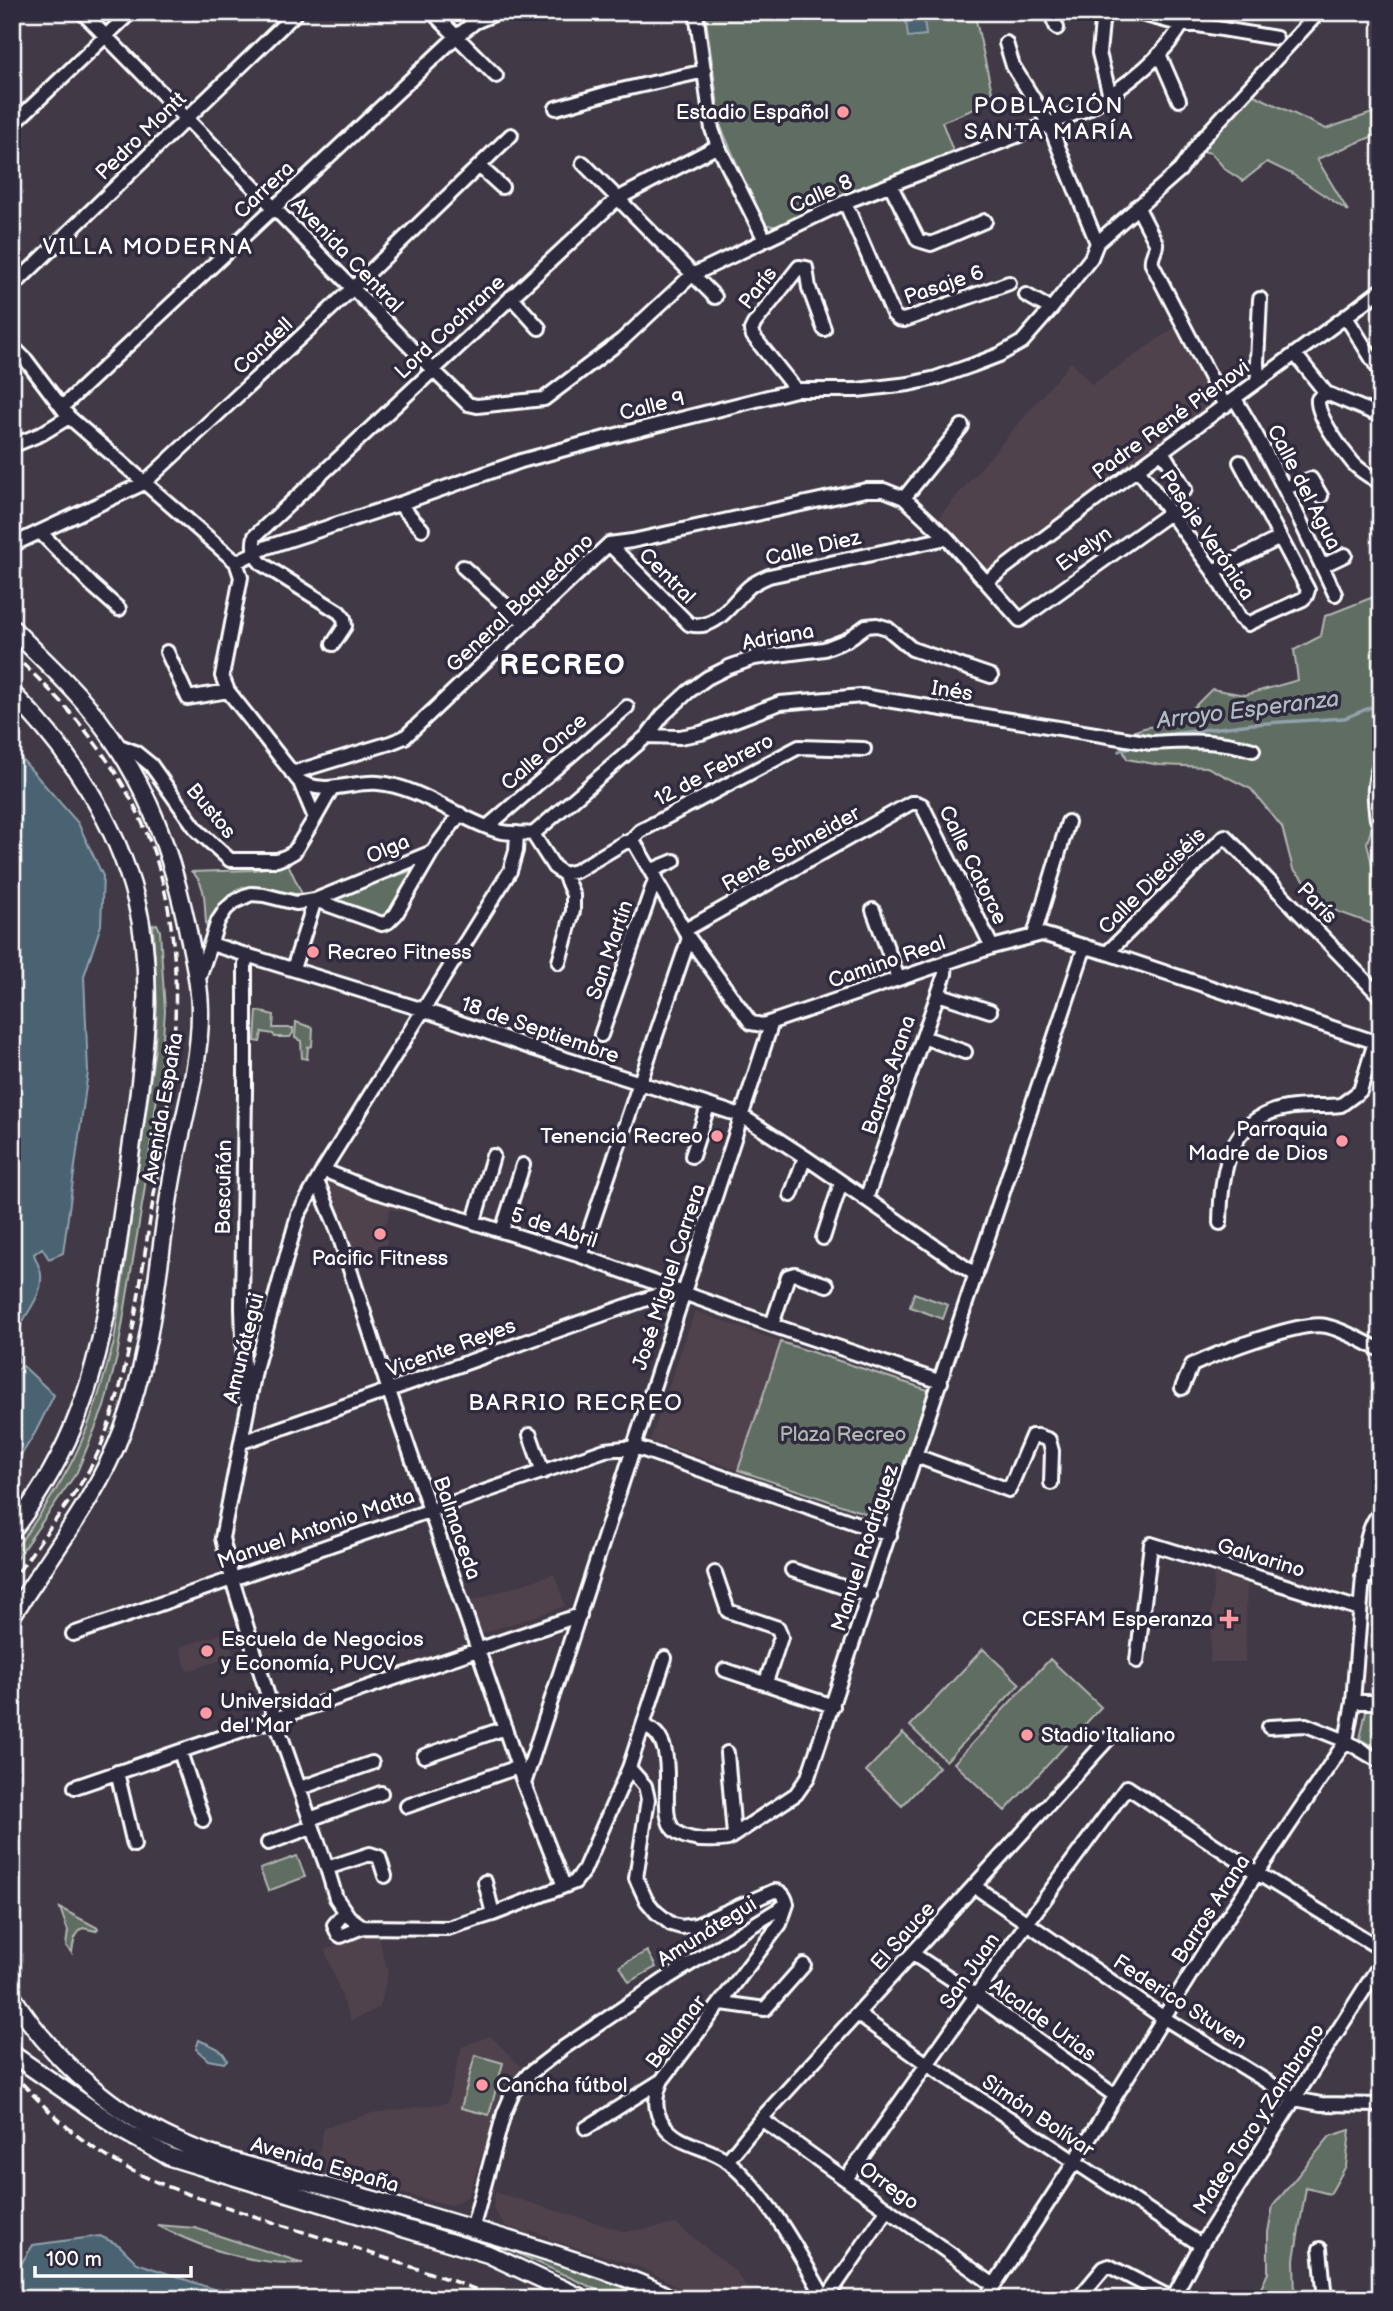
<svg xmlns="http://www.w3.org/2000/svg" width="1393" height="2311" viewBox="0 0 1393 2311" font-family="'Balsamiq Sans',sans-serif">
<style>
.built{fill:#50434e}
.green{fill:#606d62;stroke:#b0b6b0;stroke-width:2}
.water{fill:#4a6373;stroke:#92a1ab;stroke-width:2}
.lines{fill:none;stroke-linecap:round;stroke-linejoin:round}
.stream{stroke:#92a1ab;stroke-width:3.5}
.minor-casing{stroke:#fff;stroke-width:18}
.major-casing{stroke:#fff;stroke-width:21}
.minor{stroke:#2f2a3d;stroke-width:12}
.major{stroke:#2f2a3d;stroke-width:16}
.rail{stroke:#fff;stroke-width:3.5;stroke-dasharray:10 5;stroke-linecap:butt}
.poi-dot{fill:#ff9aa2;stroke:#2f2a3d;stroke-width:2.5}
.labels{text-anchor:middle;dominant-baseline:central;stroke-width:7;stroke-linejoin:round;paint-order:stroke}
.poi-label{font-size:21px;fill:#fff;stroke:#2f2a3d;text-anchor:start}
.street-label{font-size:21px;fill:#fff;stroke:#2f2a3d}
.park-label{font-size:21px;fill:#b0b6b0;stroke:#2f2a3d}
.neighbourhood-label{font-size:23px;letter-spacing:2px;fill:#fff;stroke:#2f2a3d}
.water-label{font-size:23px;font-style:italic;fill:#aeb9c0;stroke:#2f2a3d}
.district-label{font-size:28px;font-weight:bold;letter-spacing:2px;fill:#fff;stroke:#2f2a3d}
</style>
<rect width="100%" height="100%" fill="#423947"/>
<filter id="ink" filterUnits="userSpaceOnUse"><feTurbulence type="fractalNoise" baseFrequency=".0143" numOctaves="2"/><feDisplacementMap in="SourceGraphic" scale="14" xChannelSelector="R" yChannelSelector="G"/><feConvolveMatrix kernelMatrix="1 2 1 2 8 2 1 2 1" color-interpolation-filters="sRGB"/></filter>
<g filter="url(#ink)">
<path class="built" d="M 1177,326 L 1222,402 L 989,569 L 940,516 L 1071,362 L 1092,385 Z
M 329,1180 L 403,1203 L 403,1212 L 390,1209 L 383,1234 L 387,1241 L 382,1262 L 351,1271 L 326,1195 Z
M 695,1311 L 781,1342 L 738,1470 L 650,1441 Z
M 1214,1568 L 1247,1577 L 1245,1662 L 1210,1662 Z
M 554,1574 L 565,1606 L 481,1634 L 471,1601 Z
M 227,1632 L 234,1656 L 187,1671 L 180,1647 Z
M 358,1936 L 378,1936 L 388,1972 L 380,2007 L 351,2021 L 325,1950 Z
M 490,2036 L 521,2067 L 498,2100 L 489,2134 L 468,2196 L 451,2205 L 315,2173 L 324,2128 L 372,2113 L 447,2103 L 462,2047 Z
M 495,2192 L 626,2232 L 676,2224 L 733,2269 L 756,2299 L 697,2299 L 667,2280 L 635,2265 L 548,2239 L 548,2236 L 531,2231 L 529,2234 L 506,2226 L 493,2209 Z"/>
<path class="green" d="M 705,12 L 983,12 L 975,16 L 994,101 L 942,122 L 953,151 L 777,227 L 763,224 L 721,127 Z
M 1250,93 L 1326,129 L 1381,110 L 1381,133 L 1317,159 L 1348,211 L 1292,174 L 1267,162 L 1243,181 L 1226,170 L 1211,153 L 1197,150 Z
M 1381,594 L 1381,798 L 1367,843 L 1373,869 L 1381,879 L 1381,927 L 1336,911 L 1293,869 L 1282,827 L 1251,789 L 1207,767 L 1160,765 L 1127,759 L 1117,737 L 1144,728 L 1180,721 L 1212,689 L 1245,695 L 1298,680 L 1294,650 L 1321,636 L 1325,616 Z
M 288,864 L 302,894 C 276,896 251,874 228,896 C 219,905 218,921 207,929 C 203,909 209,887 192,872 L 254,870 Z
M 417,869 C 409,881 394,915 379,916 C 367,917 342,906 330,902 L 332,897 Z
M 157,924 L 160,931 L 165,1011 L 160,1075 L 144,1193 L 117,1357 L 104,1407 L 77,1472 L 12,1565 L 12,1553 C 37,1520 61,1486 78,1449 C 94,1415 104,1377 114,1342 L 155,1048 L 157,1003 L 153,925 Z
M 257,1011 L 274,1015 L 273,1028 L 293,1028 L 293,1033 L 290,1037 L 275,1037 L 273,1034 L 262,1032 L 260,1042 L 255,1041 Z
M 296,1022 L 313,1028 L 312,1046 L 308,1047 L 307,1059 L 302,1058 L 301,1041 L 295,1038 Z
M 914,1293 L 948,1305 L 943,1319 L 910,1307 Z
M 781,1342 L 931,1391 L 888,1521 L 738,1470 Z
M 983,1649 L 1020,1684 L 946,1761 L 910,1726 Z
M 1050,1659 L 1101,1707 L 1005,1811 L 954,1763 Z
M 1367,1706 L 1381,1707 L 1381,1751 L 1360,1739 Z
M 903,1733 L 939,1767 L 902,1806 L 866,1771 Z
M 297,1856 L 305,1877 L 268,1891 L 260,1869 Z
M 60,1908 L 98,1928 L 96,1931 L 83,1928 C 74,1935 73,1943 72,1953 L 66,1946 L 68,1931 Z
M 647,1951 L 656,1967 L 629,1982 L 620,1966 Z
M 475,2055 L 503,2063 L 489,2115 L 461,2108 Z
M 1350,2130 L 1346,2166 L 1330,2194 L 1306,2188 L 1294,2259 L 1295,2299 L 1256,2299 L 1268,2273 L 1268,2232 L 1273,2206 L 1330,2136 Z
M 157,2225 L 195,2228 L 303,2263 C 251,2265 203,2249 157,2225 Z
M 509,2247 L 613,2281 L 648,2299 L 617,2299 L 508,2249 Z"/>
<path class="water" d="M 905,12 L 923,12 L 926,35 L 908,37 Z
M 12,751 L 20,757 L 78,823 L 103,876 L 101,925 L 84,976 L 88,1072 L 63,1253 L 49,1259 L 42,1248 L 34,1254 C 36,1261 41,1269 41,1275 C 44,1308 5,1323 19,1361 L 12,1366 Z
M 23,1366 L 54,1395 L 35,1433 L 12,1470 L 12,1371 L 14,1372 Z
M 199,2040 C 211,2046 222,2047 227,2060 L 224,2063 L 208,2060 L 196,2049 Z
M 100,2236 L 119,2245 L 137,2263 L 242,2299 L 12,2299 L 12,2278 L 33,2245 Z"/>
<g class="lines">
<path class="stream" d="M 1153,738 L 1160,735 L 1252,724 L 1345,718 L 1381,703
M 1119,751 L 1136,744"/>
<defs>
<path id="minor" d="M 82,12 L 432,369 L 468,404 L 477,406 L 544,399 L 622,340 L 692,275 L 845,202 L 1087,109 C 1124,88 1172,52 1188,12
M 432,12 L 496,76
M 696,12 L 712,129 L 718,146 L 765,240
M 1050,12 L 1057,28
M 1103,12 L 1099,53 L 1110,96
M 1134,12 L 1183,25 L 1198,25 L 1276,38
M 1159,54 L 1179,100
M 556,108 L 612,92 L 705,71
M 12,125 L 131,12
M 583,163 L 715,297
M 479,166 L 502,187
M 891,186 L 918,240 L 931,244 L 985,221
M 845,202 L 893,314 L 898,319 L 904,320 L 1009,283
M 1137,206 L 1156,243 C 1157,251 1150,256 1152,264 L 1225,406
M 1097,243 L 1180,170 L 1202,139 L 1319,12
M 12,287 L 297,12
M 1026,295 L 1051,309
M 511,297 L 539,328
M 1346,317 L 1381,373
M 12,346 L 26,360 L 69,417 L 236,562 L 241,577 L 222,676 L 228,691 L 298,780 C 324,797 350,781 378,783 C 418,786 457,818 495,830 C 507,835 520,832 533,834 L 554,867 L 564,874 L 576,871 L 625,842 L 634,842 L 689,938 L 751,1023 L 763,1025 L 992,947 L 1042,934 L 1107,953 L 1381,1044
M 1295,354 L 1326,393 L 1381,416
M 1258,381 L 1257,362 L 1260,299
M 796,390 L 753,336 L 751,330 L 754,324 L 799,267 L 806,268 L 809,288 L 824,329
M 1326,393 L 1318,399 C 1316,415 1342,450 1353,463 C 1361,472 1371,477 1381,483
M 1235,399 C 1273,461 1304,528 1335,594
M 63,406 L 457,36 L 475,22 L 499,12
M 12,446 L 41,434 L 69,417
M 1162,451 L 1185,489
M 1138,469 L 1213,571 L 1240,618 L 1248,624 L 1303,599 L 1306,596 L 1308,590 L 1240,462
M 1285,488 L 1311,479 L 1321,496
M 904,498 L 962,426
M 399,504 L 422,529
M 40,532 L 92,585 L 119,609
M 609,544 L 689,624 C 716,632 731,603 749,587 C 755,582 762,579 769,576 L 947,538
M 12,545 L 144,483 L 353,288 L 511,135
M 236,562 L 267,547 L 399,504 L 521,461 L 609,437 L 796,390 L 857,390 L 909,384 L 936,378 L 973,365 L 999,355 L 1022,342 L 1051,309 L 1091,258 L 1097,243 L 1049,124 L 1013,66 L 1006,43
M 1322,566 L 1345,555
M 463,567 L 524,622
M 1213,571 L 1280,538
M 986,582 C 1116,482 1250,389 1381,290
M 333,644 L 345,626 L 344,618 L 339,612 L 262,564 C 254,556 252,548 255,536 L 617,199 L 718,146
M 167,652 L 188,698 L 228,691
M 647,736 L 680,737 L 701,733 L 780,703 L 862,696 L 1151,743 C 1187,741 1218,739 1253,750
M 117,745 L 135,752 L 151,765 L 197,830 L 230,860 L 277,860 L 287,856 L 294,852 L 315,818 L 299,780
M 292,773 L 390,743 L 405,737 L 609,544 L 632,541 L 866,490 L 884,490 L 904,498 L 947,538 L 1020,620 L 1171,512
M 315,818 L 332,788
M 1377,819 C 1374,799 1373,781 1381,763
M 487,827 L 627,707
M 517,833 L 516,851 L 510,871 L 325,1167 L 298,1215 L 256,1366 L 222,1538 L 232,1579 L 275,1719 L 327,1868 L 336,1898 L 349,1917 L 363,1927 L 448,1928 L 493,1914 L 575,1882 L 584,1870 L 629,1768 L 665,1658
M 533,834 L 647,736 L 663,715 L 688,692 L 707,678 L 729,667 L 754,658 L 824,649 L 847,640 L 866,626 L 877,625 L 887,628 L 912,649 L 991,676
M 630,841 L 640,831 L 799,747 L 864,749
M 652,870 L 674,861
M 873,910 L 898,978
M 685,930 L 911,803 L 917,803 L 922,805 L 992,947
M 1034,935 L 1068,822
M 211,944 L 424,1010 L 535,1049 L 742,1116 L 805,1157 L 976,1275
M 1107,953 L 1225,836 L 1381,997
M 559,962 L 573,911 L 573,895 L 564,874
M 293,969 L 315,900 L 382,924 L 388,922 L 396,914 L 432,852
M 199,978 L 218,921 L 226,909 L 234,902 L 251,894 L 264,895 L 296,903 L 315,900 L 432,852 L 460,814
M 938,994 L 990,1011
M 601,1035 L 656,877
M 923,1037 L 965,1052
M 692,1156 L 708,1106
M 323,1170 L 374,1191 L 581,1256 L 772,1325 L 941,1382
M 317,1181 L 337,1229 L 389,1391 L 524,1784 L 564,1886
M 791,1195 L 805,1157
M 866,1199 L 945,974 L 946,962
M 474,1221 L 493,1156
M 1220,1223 C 1221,1173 1227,1118 1287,1108 C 1304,1105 1323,1107 1341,1105 L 1360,1091 L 1375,1042
M 502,1231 L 523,1165
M 823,1238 L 841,1183
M 581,1256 L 689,938
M 772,1325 L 788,1276 L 795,1274 L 827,1285
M 1182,1388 L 1192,1365 C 1218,1353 1301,1320 1326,1326 C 1345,1330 1363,1342 1381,1350
M 245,1398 L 242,1308 L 245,1090 L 245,964 L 248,955
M 530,1435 L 543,1472
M 242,1442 L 672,1290
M 916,1456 L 1009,1490 L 1032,1436 L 1038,1436 L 1049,1440 L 1052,1451 L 1051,1483
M 792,1570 L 870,1596
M 715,1573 L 728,1611 L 778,1628 L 781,1637 L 766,1682
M 1362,1576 L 1381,1576
M 73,1634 L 605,1450 L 635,1447 L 890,1535
M 1137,1661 L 1151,1544 L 1360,1609
M 725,1670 L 833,1706
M 1353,1702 L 1381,1702
M 643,1726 C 685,1738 655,1812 674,1830 C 680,1836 692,1839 700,1840 C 710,1840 718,1841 728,1839 L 796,1794 L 808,1777 L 1085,946
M 1269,1727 L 1306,1725 L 1346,1741 L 1381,1762
M 180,1752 L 203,1820
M 727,1753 L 734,1835
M 424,1756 L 505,1728
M 629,1768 L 645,1786 L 648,1799 L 636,1878 L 646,1900 L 656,1912 L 671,1924 L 681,1927 L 696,1925 L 774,1891 C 782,1891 785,1896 787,1904
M 117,1772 L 134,1845
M 524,1784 L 772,1022
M 75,1787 L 580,1615
M 300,1788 L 372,1763
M 407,1806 L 518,1767
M 310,1819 L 381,1793
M 268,1843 L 312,1827
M 327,1868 L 370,1854 L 379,1857 L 385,1876
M 485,1882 L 493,1914
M 974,1886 L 1164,2018 L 1295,2099 L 1321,2104 L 1381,2105
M 787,1904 L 780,1924 L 662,2080 C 655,2095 653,2111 664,2125 C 679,2147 710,2146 729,2162 C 771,2199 798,2251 825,2299
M 345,1912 L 334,1925 L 338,1934 L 341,1936 L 363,1927
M 913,1954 L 977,1996 L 1114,2095
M 722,2003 L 765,2009 L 804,1965
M 857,2014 L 927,2064 L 1201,2245
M 761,2119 L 994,2285
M 586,2128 L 659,2082
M 727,2161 L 761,2119 L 1109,1738
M 846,2179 L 1027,1923 L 1127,1787 L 1257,1873 L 1381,1949
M 472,2230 L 504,2113 L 513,2092 L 529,2074 L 563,2048 L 669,1977 L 787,1904
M 1320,2249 L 1325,2299
M 1171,2296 L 1175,2294 L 1201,2245 L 1381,1963
M 826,2299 L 888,2209
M 985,2299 L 1074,2163 L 1206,1949 L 1346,1741 L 1353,1702 L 1365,1551 C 1367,1537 1371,1522 1381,1511
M 1078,2299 L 1104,2268 L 1109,2266 L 1173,2299"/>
<path id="major" d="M 12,628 C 36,653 62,676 84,702 C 140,767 168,839 186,922 C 192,952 200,982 200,1013 C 200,1069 180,1129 171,1184 C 157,1266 153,1351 123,1429 C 97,1498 51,1554 12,1616
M 12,693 C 69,750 116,821 136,900 C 159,991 139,1087 127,1178 C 116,1256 107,1338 79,1412 C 63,1455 40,1494 12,1531
M 12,1996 C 57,2067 127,2126 207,2153 C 254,2169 302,2180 350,2193 C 419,2213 489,2233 558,2255 C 596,2268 637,2279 672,2299
M 12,2054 L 125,2132 L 170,2157 L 488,2254 L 584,2299"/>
</defs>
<use href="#minor" class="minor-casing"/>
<use href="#major" class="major-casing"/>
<use href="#minor" class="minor"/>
<use href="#major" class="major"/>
<path class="rail" d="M 12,654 C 68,704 119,764 147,834 C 198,960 169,1098 149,1226 C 138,1299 129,1374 102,1443 C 88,1478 65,1507 43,1537 C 33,1551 23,1566 12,1580
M 12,2072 C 38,2101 66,2129 98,2151 C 148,2184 203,2199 260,2218 C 340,2244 422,2268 501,2299"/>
</g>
</g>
<g class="poi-dot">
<circle cx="843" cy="112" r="7"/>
<circle cx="313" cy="952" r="7"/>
<circle cx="717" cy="1136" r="7"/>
<circle cx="1342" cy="1141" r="7"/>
<circle cx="380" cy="1234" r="7"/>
<path d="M1225.5 1608.5h7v7h7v7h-7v7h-7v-7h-7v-7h7z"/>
<circle cx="207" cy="1651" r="7"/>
<circle cx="206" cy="1713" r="7"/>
<circle cx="1027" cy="1735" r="7"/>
<circle cx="482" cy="2085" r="7"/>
</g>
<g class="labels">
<g class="poi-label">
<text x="829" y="112" text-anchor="end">Estadio Español</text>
<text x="327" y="952">Recreo Fitness</text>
<text x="1328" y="1129" text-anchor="end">Parroquia<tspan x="1328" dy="24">Madre de Dios</tspan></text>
<text x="703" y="1136" text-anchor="end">Tenencia Recreo</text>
<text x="380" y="1258" text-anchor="middle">Pacific Fitness</text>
<text x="1213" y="1619" text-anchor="end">CESFAM Esperanza</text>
<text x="221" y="1639">Escuela de Negocios<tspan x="221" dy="24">y Economía, PUCV</tspan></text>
<text x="220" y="1701">Universidad<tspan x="220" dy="24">del Mar</tspan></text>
<text x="1041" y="1735">Stadio Italiano</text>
<text x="496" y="2085">Cancha fútbol</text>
</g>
<g class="street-label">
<text transform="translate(141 136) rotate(-44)">Pedro Montt</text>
<text transform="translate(264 190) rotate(-43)">Carrera</text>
<text transform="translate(821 194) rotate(-24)">Calle 8</text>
<text transform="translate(347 255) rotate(46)">Avenida Central</text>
<text transform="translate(944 285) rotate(-19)">Pasaje 6</text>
<text transform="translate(758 288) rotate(-52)">París</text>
<text transform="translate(450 327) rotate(-43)">Lord Cochrane</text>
<text transform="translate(263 346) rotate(-43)">Condell</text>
<text transform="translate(652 406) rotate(-14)">Calle 9</text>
<text transform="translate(1171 420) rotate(-36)">Padre René Pienovi</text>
<text transform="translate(1304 487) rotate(63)">Calle del Agua</text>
<text transform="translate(1207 535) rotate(56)">Pasaje Verónica</text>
<text transform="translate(813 548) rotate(-13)">Calle Diez</text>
<text transform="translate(1084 549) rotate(-35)">Evelyn</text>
<text transform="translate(667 576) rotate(45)">Central</text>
<text transform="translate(520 603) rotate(-43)">General Baquedano</text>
<text transform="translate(778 637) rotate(-10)">Adriana</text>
<text transform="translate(952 691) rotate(9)">Inés</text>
<text transform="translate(544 752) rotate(-41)">Calle Once</text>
<text transform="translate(714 770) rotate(-28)">12 de Febrero</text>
<text transform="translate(211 811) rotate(50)">Bustos</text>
<text transform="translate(388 849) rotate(-23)">Olga</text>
<text transform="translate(791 849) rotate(-29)">René Schneider</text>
<text transform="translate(973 865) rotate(64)">Calle Catorce</text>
<text transform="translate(1152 881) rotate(-45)">Calle Dieciséis</text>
<text transform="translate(1317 903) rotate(46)">París</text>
<text transform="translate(610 950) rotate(-71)">San Martín</text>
<text transform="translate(887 962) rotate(-19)">Camino Real</text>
<text transform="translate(540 1030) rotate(19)">18 de Septiembre</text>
<text transform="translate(889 1075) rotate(-71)">Barros Arana</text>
<text transform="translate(163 1108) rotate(-80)">Avenida España</text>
<text transform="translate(224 1187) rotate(-89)">Bascuñán</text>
<text transform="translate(554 1228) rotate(18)">5 de Abril</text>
<text transform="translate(669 1277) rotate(-72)">José Miguel Carrera</text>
<text transform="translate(244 1348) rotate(-76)">Amunátegui</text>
<text transform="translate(451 1348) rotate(-20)">Vicente Reyes</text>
<text transform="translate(457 1528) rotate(71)">Balmaceda</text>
<text transform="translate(316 1529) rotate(-19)">Manuel Antonio Matta</text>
<text transform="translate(865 1548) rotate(-72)">Manuel Rodríguez</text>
<text transform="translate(1261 1558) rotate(17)">Galvarino</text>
<text transform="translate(1211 1909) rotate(-57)">Barros Arana</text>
<text transform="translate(707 1932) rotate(-32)">Amunátegui</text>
<text transform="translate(903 1936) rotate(-48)">El Sauce</text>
<text transform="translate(970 1971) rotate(-55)">San Juan</text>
<text transform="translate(1180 2002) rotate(33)">Federico Stuven</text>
<text transform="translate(1043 2020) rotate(36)">Alcalde Urias</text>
<text transform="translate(676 2032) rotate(-53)">Bellamar</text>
<text transform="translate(1038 2116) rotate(34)">Simón Bolívar</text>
<text transform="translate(1259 2119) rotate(-57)">Mateo Toro y Zambrano</text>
<text transform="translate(325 2165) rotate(16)">Avenida España</text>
<text transform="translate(889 2186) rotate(35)">Orrego</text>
</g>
<g class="park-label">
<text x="843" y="1434">Plaza Recreo</text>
</g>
<g class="neighbourhood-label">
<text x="1049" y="106">POBLACIÓN<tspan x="1049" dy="26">SANTA MARÍA</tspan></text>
<text x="148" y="247">VILLA MODERNA</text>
<text x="576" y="1403">BARRIO RECREO</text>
</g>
<g class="water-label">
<text transform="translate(1248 710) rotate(-7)">Arroyo Esperanza</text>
</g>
<g class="district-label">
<text x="563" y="665">RECREO</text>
</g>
</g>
<rect width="1393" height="2311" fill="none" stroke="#2f2a3d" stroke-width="42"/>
<rect x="21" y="21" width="1351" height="2269" fill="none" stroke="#fff" stroke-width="2.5" filter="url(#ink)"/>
<path d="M35 2266v10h156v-10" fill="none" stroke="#ffffff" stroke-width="3.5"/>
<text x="46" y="2266" font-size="21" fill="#ffffff" stroke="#2f2a3d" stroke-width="5" paint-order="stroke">100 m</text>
</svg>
